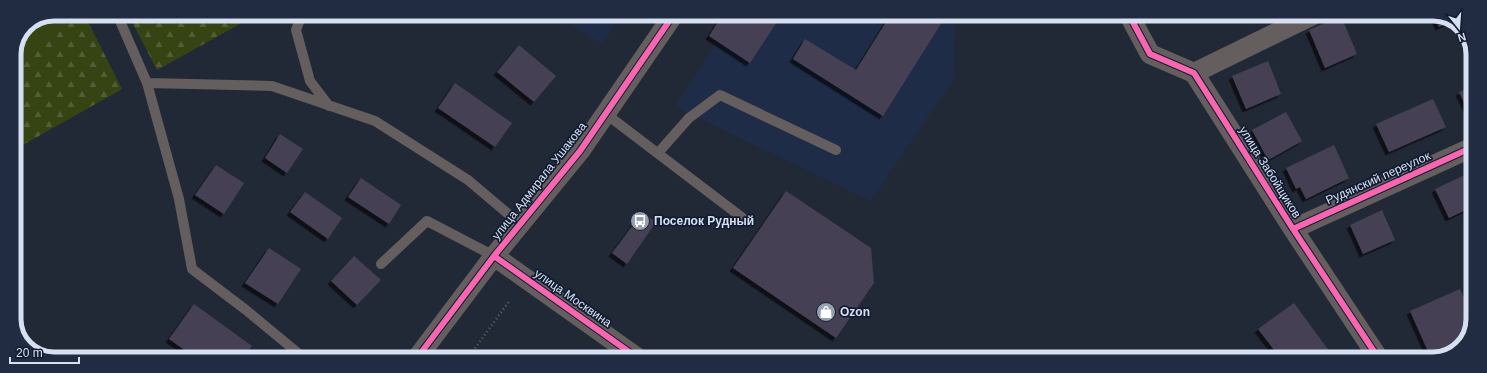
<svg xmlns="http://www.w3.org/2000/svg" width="1487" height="373" viewBox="0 0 1487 373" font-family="Arial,sans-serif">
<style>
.built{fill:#1f2c48}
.forest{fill:url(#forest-firs)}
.park{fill:#364414}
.building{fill:#444152;filter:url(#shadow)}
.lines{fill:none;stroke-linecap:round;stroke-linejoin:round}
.path{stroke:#626064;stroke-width:2.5;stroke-dasharray:1 3;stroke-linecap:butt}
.service{stroke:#655e5f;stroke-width:10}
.minor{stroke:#655e5f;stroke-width:20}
.cycleway-casing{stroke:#111c33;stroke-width:8}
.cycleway{stroke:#f766af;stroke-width:6}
.labels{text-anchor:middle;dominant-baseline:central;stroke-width:3.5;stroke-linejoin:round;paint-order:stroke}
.street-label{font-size:12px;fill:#d7e0f0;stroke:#111c33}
.poi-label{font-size:12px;font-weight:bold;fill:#d7e0f0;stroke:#111c33;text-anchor:start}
.rim{fill:none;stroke:#d7e0f0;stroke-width:5}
</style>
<defs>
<pattern id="forest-firs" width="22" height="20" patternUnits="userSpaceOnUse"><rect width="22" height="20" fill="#364414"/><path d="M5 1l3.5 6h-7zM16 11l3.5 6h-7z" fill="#525f36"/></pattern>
<filter id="shadow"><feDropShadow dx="-3.5" dy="3.5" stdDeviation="0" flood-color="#0009"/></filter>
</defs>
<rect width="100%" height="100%" fill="#222936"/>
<path class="built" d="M 555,14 L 622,14 L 602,44 Z
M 737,14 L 955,15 L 954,78 L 871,201 L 675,106 Z"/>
<path class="forest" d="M 54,14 L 84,14 L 122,89 L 14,150 L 14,54 L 26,26 Z
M 128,14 L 244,14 L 247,20 L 157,70 Z"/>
<path class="park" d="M 54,14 L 82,14 L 14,69 L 14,54 L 26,26 Z"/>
<path class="building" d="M 723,14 L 782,14 L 750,63 L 709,36 Z
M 891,14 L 937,15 L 944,19 L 883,116 L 793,59 L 805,39 L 856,70 Z
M 1433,15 L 1441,15 L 1452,21 L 1439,27 Z
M 1341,16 L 1357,54 L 1325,68 L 1309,30 Z
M 519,45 L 556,76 L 534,102 L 497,72 Z
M 1268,61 L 1281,94 L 1246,109 L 1232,76 Z
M 455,83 L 512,123 L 495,147 L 438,108 Z
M 1473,86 L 1473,117 L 1471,117 L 1459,92 Z
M 1433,99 L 1446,127 L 1389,152 L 1376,124 Z
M 1286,112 L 1302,141 L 1268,160 L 1252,130 Z
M 280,134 L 303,149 L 287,173 L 265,158 Z
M 1334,145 L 1349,178 L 1306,199 L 1300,187 L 1296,189 L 1286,168 Z
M 216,165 L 244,183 L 224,214 L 195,195 Z
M 1467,174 L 1472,185 L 1472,207 L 1449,218 L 1435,189 Z
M 361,178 L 401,205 L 389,224 L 348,197 Z
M 786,191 L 871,248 L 874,283 L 836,338 L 733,268 Z
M 305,192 L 342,218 L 328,239 L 290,212 Z
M 1382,210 L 1395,240 L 1363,254 L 1350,225 Z
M 642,213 L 656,222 L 627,264 L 612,253 Z
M 269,248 L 301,269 L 278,304 L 245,283 Z
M 354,256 L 381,280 L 357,305 L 331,281 Z
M 1460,289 L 1472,316 L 1472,327 L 1463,341 L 1430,356 L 1410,311 Z
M 1294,303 L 1335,359 L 1281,359 L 1258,329 Z
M 194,304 L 252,346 L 243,358 L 196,358 L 169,339 Z"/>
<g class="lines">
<path class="path" d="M 468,358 L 510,300"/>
<path class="service" d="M 117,14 L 147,83 L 179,199 L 192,269 L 246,310 L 304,358
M 302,14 L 296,30 L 310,81 L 329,106
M 147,83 L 272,86 L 375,121 L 468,180 L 520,224
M 606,114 L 744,219
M 658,153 L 689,118 L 720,95 L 836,150
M 381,264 L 427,221 L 494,256"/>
<path class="minor" d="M 1129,15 L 1150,54 L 1194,73 L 1293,229 L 1379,359
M 1194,73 L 1313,15
M 1293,229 L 1473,147
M 494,256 L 639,359
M 417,358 L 494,256 L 580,151 L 674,14"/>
<defs>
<path id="cycleway" d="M 1129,15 L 1150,54 L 1194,73 L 1293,229 L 1379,359
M 1293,229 L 1473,147
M 494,256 L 639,359
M 417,358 L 494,256 L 580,151 L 674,14"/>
</defs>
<use href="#cycleway" class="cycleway-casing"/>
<use href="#cycleway" class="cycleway"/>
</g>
<defs>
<symbol id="bus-disc" viewBox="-11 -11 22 22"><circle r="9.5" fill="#98a0af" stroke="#111c33"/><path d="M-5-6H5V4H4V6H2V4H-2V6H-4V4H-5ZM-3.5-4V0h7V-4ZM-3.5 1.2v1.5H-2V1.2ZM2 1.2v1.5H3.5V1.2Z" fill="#fff"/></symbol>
<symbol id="shop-disc" viewBox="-11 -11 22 22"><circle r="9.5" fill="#98a0af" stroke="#111c33"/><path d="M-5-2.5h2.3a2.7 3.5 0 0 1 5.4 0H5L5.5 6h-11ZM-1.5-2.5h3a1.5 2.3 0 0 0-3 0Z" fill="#fff"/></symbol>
</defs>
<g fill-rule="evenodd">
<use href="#bus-disc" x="629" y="210" width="22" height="22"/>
<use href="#shop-disc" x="815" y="301" width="22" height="22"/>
</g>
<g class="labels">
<g class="street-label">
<text transform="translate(1270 172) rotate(58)">улица Забойщиков</text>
<text transform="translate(1378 178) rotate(-24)">Рудянский переулок</text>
<text transform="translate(539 181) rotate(-52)">улица Адмирала Ушакова</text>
<text transform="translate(573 298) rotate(35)">улица Москвина</text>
</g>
<g class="poi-label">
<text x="654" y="221">Поселок Рудный</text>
<text x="840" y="312">Ozon</text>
</g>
</g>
<path d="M0 0H1487V373H0ZM54 21H1433A33 33 0 0 1 1466 54V319A33 33 0 0 1 1433 352H54A33 33 0 0 1 21 319V54A33 33 0 0 1 54 21Z" fill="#212c42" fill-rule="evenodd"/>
<path class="rim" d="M54 21H1433A33 33 0 0 1 1466 54V319A33 33 0 0 1 1433 352H54A33 33 0 0 1 21 319V54A33 33 0 0 1 54 21Z"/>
<g transform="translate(1459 28) rotate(163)" stroke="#111c33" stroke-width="3" paint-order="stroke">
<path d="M0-3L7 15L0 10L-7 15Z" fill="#d7e0f0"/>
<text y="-6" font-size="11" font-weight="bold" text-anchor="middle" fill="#d7e0f0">N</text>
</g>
<path d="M10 357v6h69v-6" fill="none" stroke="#d7e0f0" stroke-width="2"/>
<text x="16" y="357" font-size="12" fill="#d7e0f0" stroke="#111c33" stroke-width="3" paint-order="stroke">20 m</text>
</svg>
